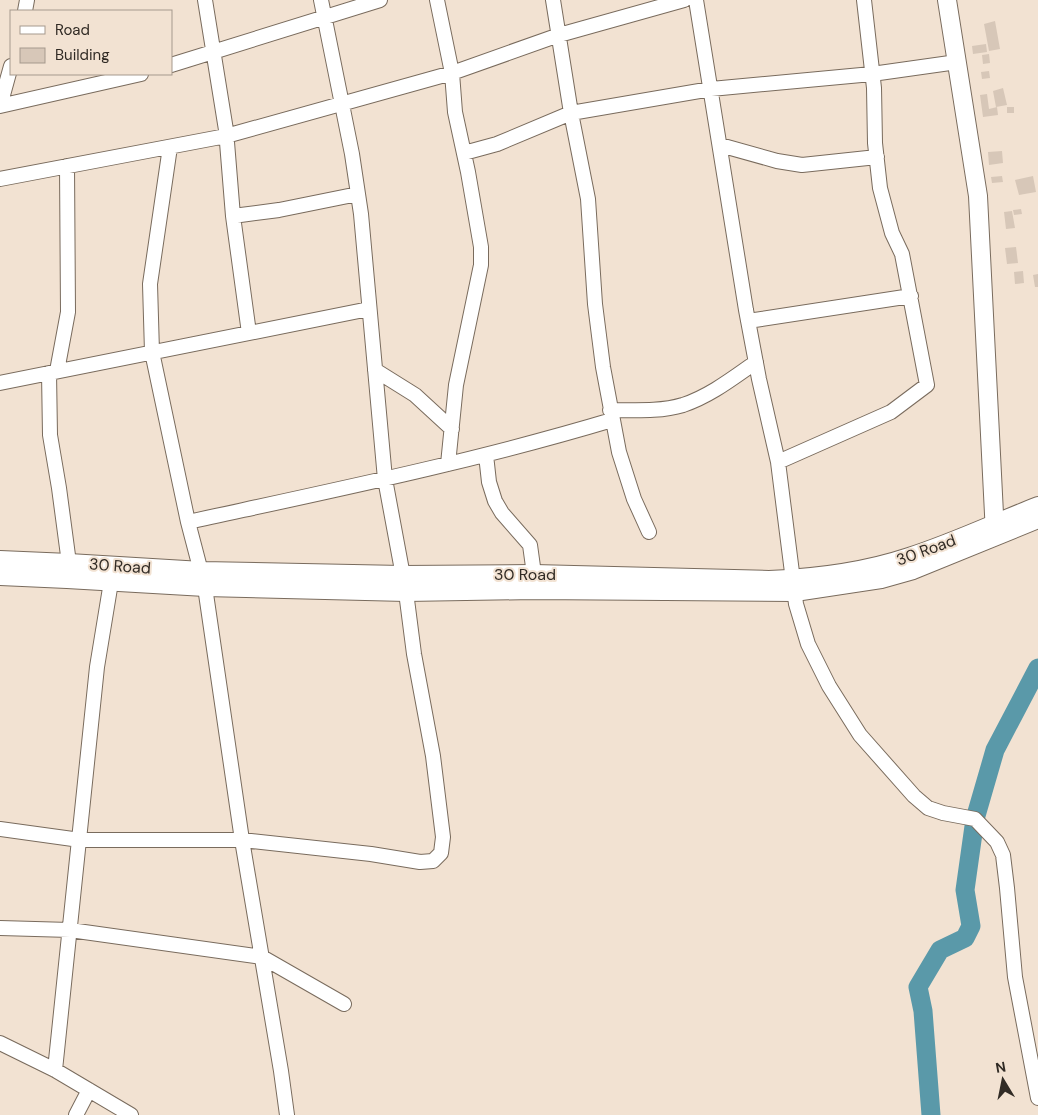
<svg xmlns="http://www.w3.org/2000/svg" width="1038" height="1115" viewBox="0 0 1038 1115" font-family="'DM Sans',sans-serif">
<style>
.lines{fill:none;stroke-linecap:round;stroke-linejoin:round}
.river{stroke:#5a99a9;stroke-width:19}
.building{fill:#d7c7b8}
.minor-casing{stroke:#796b5d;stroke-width:16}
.major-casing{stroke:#796b5d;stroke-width:20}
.minor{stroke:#fff;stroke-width:14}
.major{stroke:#fff;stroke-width:18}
.labels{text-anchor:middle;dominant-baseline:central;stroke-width:4;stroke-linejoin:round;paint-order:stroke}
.street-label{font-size:16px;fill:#312b25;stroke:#f2e2d2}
</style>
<rect width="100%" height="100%" fill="#f2e2d2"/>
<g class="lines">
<path class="river" d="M 931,1115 L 923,1011 L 918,987 L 940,950 L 965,938 L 971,926 L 965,890 L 975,819 L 995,750 L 1038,668"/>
</g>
<path class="building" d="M 995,21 L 1000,49 L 989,51 L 984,24 Z
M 986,44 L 987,52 L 973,54 L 972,46 Z
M 989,54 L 990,63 L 983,64 L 982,55 Z
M 989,71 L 990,78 L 982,79 L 981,72 Z
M 1003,88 L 1007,105 L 996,107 L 993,91 Z
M 987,94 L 989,109 L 997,107 L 998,115 L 983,117 L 980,95 Z
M 1007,107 L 1014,107 L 1014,113 L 1007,113 Z
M 1002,151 L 1003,163 L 989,165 L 988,152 Z
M 1002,176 L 1003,182 L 992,183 L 991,177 Z
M 1033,176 L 1036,192 L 1019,195 L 1015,180 Z
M 1021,209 L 1022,214 L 1014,215 L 1013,210 Z
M 1012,211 L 1015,228 L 1006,229 L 1004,212 Z
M 1016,247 L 1018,263 L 1007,264 L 1005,248 Z
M 1023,271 L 1024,283 L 1015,284 L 1014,272 Z
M 1038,274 L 1038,287 L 1035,287 L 1033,275 Z"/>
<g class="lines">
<defs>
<path id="minor" d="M 205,0 L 226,130 L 233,216 L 249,333
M 437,0 L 452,73 L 455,112 L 468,172 L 481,247 L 481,265 L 456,385 L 448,464
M 553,0 L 571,113 L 588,199 L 595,304 L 603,367 L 619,452 L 634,499 L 649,532
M 696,0 L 746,310 L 759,379 L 778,462 L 796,604 L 808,644 L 829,686 L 860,735 L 914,796 L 928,808 L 943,813 L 975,819 L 997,842 L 1003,855 L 1007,888 L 1015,977 L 1038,1098
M 25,11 L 27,0
M 171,65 L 380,0
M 0,106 L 141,74
M 0,106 L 11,66
M 720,145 L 777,161 L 802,165 L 877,157
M 170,147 L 150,284 L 152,352 L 188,522 L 205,587 L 242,840 L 281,1071 L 287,1115
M 464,153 L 497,144 L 571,113 L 711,89 L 872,74 L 957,62
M 0,179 L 226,136 L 452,73 L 559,35 L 684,0
M 233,216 L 279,210 L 358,194
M 748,321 L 911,296
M 375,370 L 415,395 L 452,429
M 57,371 L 68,312 L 67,166
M 49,373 L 50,435 L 59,488 L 69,563
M 0,383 L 369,309
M 610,410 C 634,410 660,412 683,405 C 710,396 733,378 756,362
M 486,455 L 489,482 L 495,501 L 502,513 L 530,545 L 534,574
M 778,462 L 891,412 L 927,385 L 902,254 L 892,233 L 880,188 L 875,143 L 874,88 L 864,0
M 188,522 C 330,491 472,462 612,420
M 0,829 L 80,840 L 242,840 L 371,854 L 420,862 L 433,861 L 441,853 L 443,837 L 433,756 L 414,654 L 406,592 L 385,479 L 361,214 L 352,154 L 321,0
M 0,928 L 70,930 L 262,957 L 344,1004
M 0,1043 L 55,1070 L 131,1115
M 55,1070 L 97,667 L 111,582
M 76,1115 L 89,1090"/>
<path id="major" d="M 947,0 L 978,196 L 995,534
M 0,560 L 69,563 L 202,571 L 402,575 L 534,574 L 769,580 C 817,578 864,572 909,557 C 953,543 995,523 1038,506
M 0,576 L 67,579 L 205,587 L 406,592 L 533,590 L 795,592 L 881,579 L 913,570 L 1038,519"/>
</defs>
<use href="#minor" class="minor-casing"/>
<use href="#major" class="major-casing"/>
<use href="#minor" class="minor"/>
<use href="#major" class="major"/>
</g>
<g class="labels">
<g class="street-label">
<text transform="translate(926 550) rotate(-20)">30 Road</text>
<text transform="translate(120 566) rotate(4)">30 Road</text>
<text x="525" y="574">30 Road</text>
</g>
</g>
<rect x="10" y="10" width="162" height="65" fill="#f2e2d2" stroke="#a5998d"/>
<rect x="20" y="26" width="25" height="8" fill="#ffffff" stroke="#a5998d"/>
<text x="55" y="35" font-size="15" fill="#312b25">Road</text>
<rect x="20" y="48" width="25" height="15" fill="#d7c7b8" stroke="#a5998d"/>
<text x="55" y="60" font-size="15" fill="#312b25">Building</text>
<g transform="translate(1003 1080) rotate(350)" stroke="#f2e2d2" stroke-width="4" paint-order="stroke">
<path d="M0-4L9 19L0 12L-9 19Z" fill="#312b25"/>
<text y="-8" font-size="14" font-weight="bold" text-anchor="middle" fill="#312b25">N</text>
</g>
</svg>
